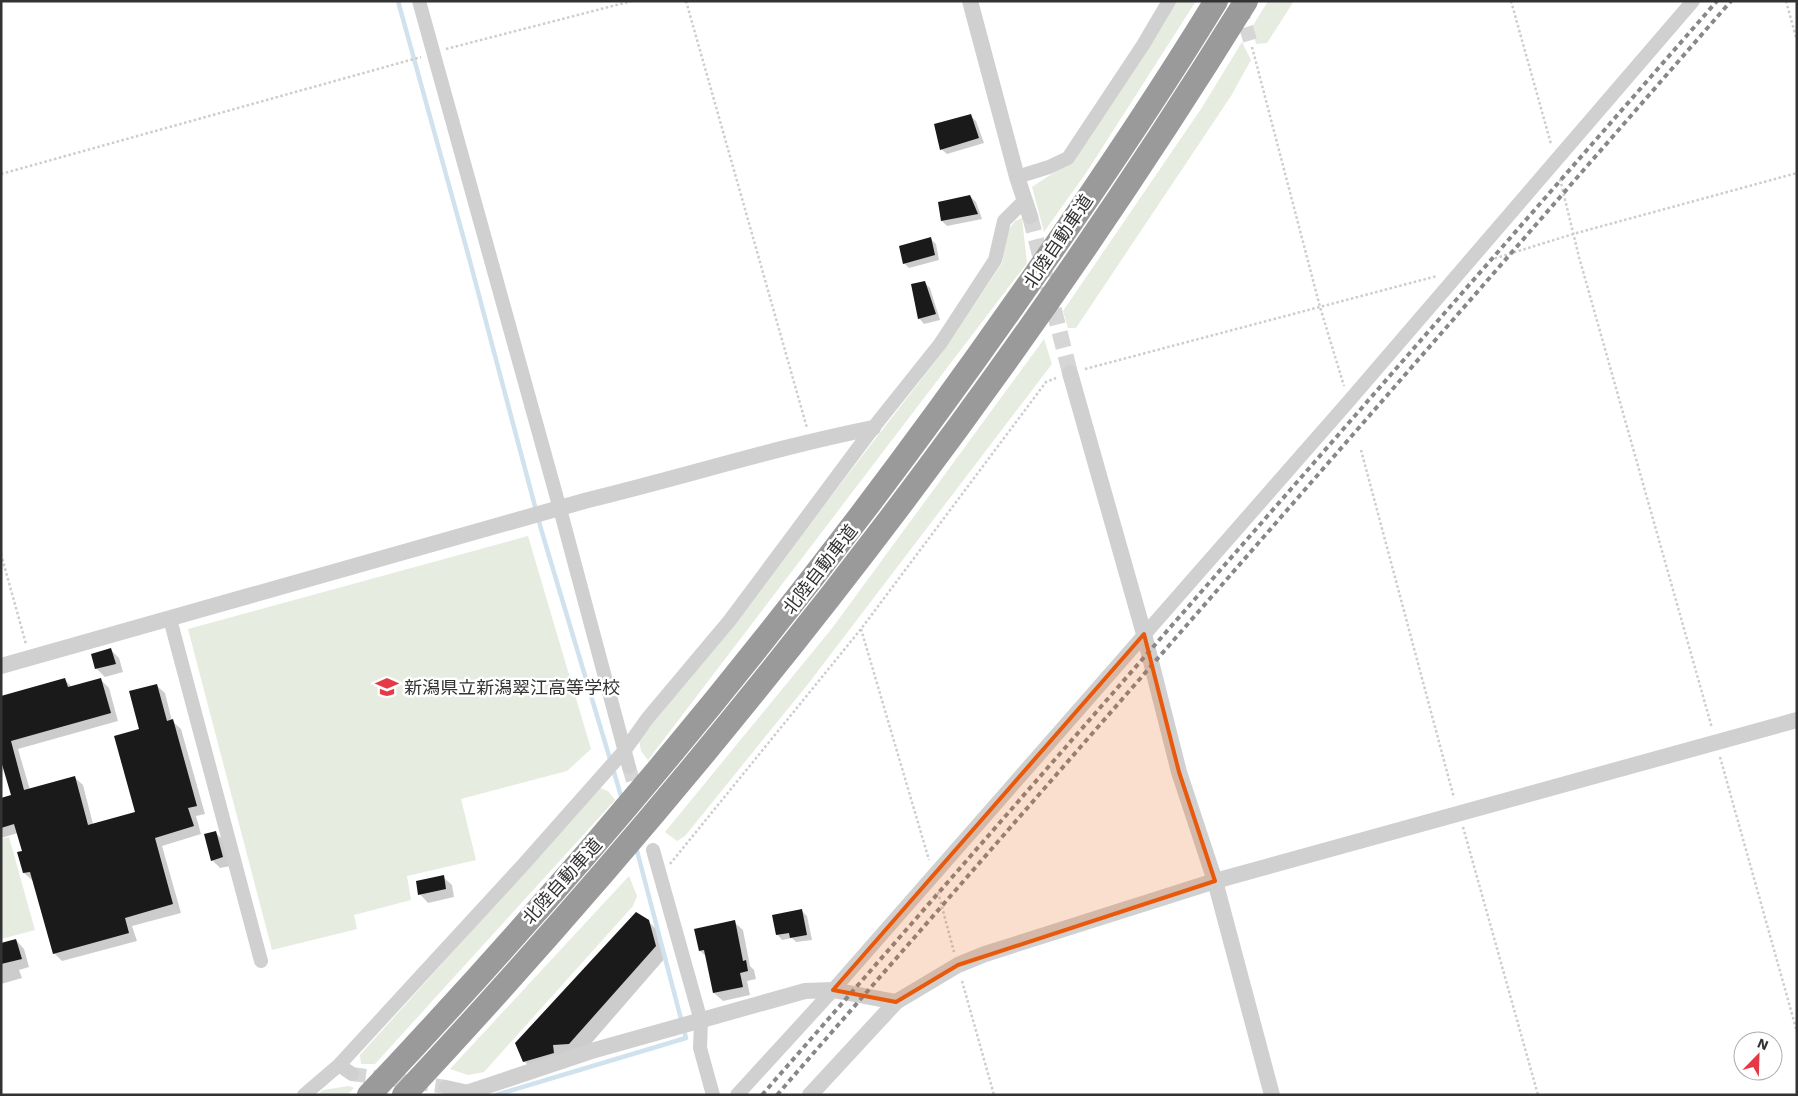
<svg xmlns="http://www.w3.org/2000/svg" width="1798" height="1096" viewBox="0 0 1798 1096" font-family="'Work Sans','Noto Sans JP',sans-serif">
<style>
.green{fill:#e6ecdf}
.shadow{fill:#0003}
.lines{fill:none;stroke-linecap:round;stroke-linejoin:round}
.stream{stroke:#cfe2ee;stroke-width:4.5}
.building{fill:#1a1a1a}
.minor-tunnel{stroke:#d6d6d6;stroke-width:14;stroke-dasharray:14 7;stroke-linecap:butt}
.tertiary-tunnel{stroke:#d6d6d6;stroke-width:16;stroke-dasharray:16 8;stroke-linecap:butt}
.path{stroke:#cdcdcd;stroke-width:2.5;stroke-dasharray:2.5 2.5;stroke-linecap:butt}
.minor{stroke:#d0d0d0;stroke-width:14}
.tertiary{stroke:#d0d0d0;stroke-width:16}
.motorway{stroke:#9a9a9a;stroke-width:24}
.rail{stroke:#888;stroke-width:4;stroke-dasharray:5 4;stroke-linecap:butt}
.marked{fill:#e8590c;fill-opacity:0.2;stroke:#e8590c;stroke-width:4;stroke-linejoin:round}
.labels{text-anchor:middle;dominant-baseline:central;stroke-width:5;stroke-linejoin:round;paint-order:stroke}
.street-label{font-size:18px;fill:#333;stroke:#fff}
.poi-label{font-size:18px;fill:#333;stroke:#fff;text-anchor:start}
</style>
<rect width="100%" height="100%" fill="#fff"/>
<path class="green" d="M 1175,1 L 1196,1 L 1086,173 L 1044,232 L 1032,187 L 1070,162 Z
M 1268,1 L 1294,1 L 1267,43 L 1256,44 L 1252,27 Z
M 1242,42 L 1251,60 L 1231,96 L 1076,328 L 1068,328 L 1063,311 L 1201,109 Z
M 1022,218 L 1027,263 L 648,760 L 641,751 L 639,740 L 734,622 L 944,350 L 1002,263 L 1007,232 L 1015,221 Z
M 1044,339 L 1052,364 L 808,684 L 685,836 L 677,841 L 665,832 L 833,627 Z
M 528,536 L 591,749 L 567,771 L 461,799 L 476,860 L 407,876 L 411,900 L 354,915 L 357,929 L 272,950 L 188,629 Z
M 600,788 L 608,791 L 615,800 L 375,1064 L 361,1064 L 360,1055 Z
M 9,837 L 35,930 L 1,939 L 1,839 Z
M 629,876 L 637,896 L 633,906 L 484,1072 L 468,1075 L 450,1069 Z
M 349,1086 L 354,1088 L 347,1095 L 317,1095 L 323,1090 Z"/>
<path class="shadow" d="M 971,116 L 976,121 L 984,143 L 947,154 L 941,149 Z
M 970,196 L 976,202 L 982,219 L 947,226 L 942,221 L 939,203 Z
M 931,239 L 936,244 L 939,260 L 909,268 L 904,263 Z
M 925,283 L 930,288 L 940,320 L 924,324 L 919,318 Z
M 111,650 L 119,658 L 123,672 L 105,677 L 96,668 Z
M 65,680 L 72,687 L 101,680 L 109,688 L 118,721 L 18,749 L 30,790 L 74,777 L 83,785 L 93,824 L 136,813 L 141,730 L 156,685 L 165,693 L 172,721 L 181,729 L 205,814 L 196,816 L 201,834 L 162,846 L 181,913 L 132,926 L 137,941 L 62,961 L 54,953 L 33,881 L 24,873 L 23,852 L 18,833 L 1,838 L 1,799 L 12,796 L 1,745 Z
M 215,832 L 224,841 L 230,866 L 220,868 L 212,860 Z
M 443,877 L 452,885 L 454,897 L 428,903 L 420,894 Z
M 802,911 L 807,916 L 812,940 L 796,942 L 792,938 L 782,940 L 777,934 Z
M 648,921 L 660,933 L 666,957 L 581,1055 L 536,1073 L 524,1061 Z
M 734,922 L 743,930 L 750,966 L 754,970 L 756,979 L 747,981 L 750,995 L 723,1001 L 714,993 L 707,957 L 700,951 Z
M 16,940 L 24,949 L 29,967 L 19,970 L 22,978 L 1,984 L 1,944 Z"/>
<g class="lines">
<path class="stream" d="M 398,1 L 468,254 L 541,529 L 622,799
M 496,1095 L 686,1038 L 636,847"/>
</g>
<path class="building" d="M 971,114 L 979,138 L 940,150 L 934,124 Z
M 970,195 L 978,214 L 941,221 L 938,202 Z
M 931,237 L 935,255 L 903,264 L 899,246 Z
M 925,281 L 936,314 L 918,319 L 911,284 Z
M 111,648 L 116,664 L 95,669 L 91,654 Z
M 65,678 L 68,687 L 101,678 L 111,713 L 11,741 L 24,790 L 75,776 L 88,825 L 135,812 L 114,736 L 139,729 L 129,691 L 157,684 L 167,721 L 173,719 L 197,806 L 188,808 L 194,826 L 155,838 L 173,904 L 125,918 L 129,933 L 53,954 L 30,872 L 23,873 L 17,852 L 22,851 L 14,824 L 1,828 L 1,798 L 11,795 L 1,761 L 1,696 Z
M 216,831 L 223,857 L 211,861 L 204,834 Z
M 444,875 L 446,889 L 418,895 L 416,881 Z
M 802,909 L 807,935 L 790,938 L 789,933 L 776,935 L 772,915 Z
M 636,912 L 649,920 L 656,946 L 569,1044 L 553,1045 L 554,1053 L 523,1062 L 515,1043 Z
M 735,920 L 743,961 L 746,960 L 748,971 L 740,973 L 743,987 L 713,993 L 704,950 L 699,951 L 694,929 Z
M 16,939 L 22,959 L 1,964 L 1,943 Z"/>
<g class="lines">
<path class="minor-tunnel" d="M 1240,7 L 1252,47
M 629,767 L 638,798
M 352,1074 L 446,1087"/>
<path class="tertiary-tunnel" d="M 1030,216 L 1070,373"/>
<path class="path" d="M 686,1 L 807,428
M 1511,1 L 1551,144
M 1786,1 L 1797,41
M 1252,47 L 1320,307 L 1344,386
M 446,49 L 632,1
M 1,174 L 421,57
M 1560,179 L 1579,257 L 1712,728
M 1490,260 L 1573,234 L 1797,173
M 1085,369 L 1437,276
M 1361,450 L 1454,798
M 1,554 L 26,644
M 861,629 L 929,860
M 1720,757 L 1797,1032
M 1463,827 L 1538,1095
M 670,864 L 861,629 L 1046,382 L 1056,378
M 938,892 L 954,952
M 962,981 L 994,1095"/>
<path class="minor" d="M 419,1 L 560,509 L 629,767
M 1017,177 L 1049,167 L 1068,158 L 1143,45 L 1169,1
M 170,619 L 261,961
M 653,850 L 701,1021 L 700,1048 L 713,1095
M 339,1065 L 352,1074
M 446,1087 L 469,1092 L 467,1095
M 304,1095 L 339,1065 L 523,865 L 625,750 L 647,719 L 730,620 L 873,428 L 940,344 L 995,260 L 1004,221 L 1025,200
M 737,1095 L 833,990 L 1349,401 L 1693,1"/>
<path class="tertiary" d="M 970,1 L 1017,177 L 1030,216
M 1070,373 L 1144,634 L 1179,772 L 1215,881 L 1272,1095
M 1,666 L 588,500 C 683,477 777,447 873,428
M 469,1092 L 595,1050 L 805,991 L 833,990 L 896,1002
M 810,1095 L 896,1002 L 958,965 L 985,954 L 1215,881 L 1797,720"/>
<path class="motorway" d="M 369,1095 C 604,846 820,582 1016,302 C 1085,204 1153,104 1216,1
M 404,1095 C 720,756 1002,395 1246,1"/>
<path class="rail" d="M 762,1095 L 1717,1
M 777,1095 L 1731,1"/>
</g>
<path class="marked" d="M 1144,634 L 1179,772 L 1215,881 L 958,965 L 896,1002 L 833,990 Z"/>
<defs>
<symbol id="school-bare" viewBox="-9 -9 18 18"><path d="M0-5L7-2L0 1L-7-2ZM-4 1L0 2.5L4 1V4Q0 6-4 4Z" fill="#e63946" stroke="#fff" stroke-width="2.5" paint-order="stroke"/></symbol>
</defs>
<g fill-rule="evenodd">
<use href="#school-bare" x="371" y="671" width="32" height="32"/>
</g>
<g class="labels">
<g class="street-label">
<text transform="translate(1058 241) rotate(-56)">北陸自動車道</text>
<text transform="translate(820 569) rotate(-52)">北陸自動車道</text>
<text transform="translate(562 881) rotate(-48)">北陸自動車道</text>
</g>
<g class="poi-label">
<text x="404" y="687">新潟県立新潟翠江高等学校</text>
</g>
</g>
<rect width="1798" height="1096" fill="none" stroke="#333333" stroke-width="5"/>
<g transform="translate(1758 1056) rotate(23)"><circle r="24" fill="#ffffff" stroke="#adadad"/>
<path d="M0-4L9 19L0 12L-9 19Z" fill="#e63946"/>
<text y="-8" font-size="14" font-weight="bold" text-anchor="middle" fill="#333333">N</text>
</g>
</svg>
